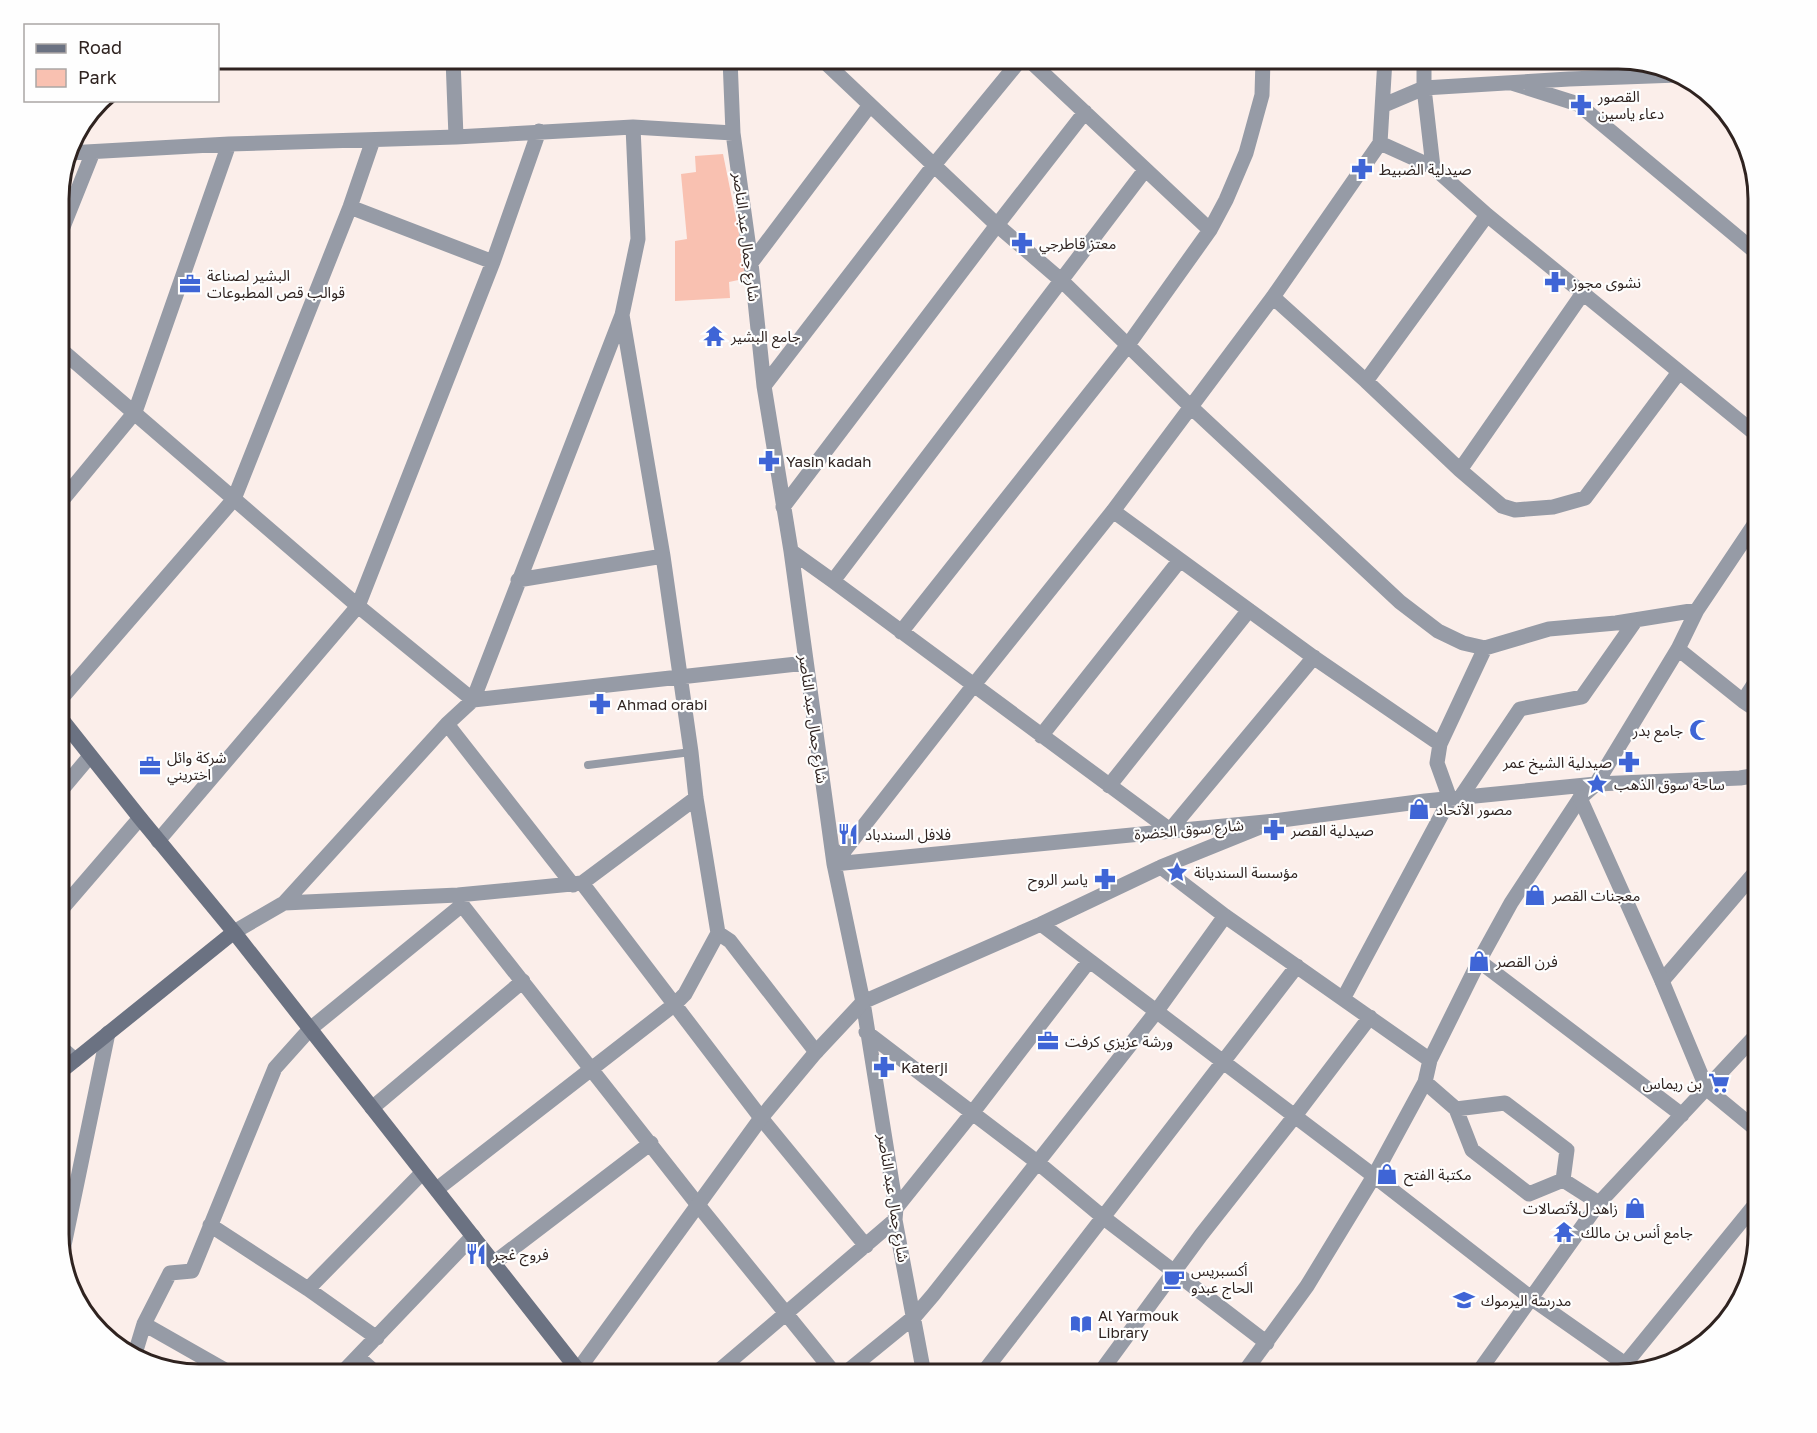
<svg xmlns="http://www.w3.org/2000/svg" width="1817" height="1433" viewBox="0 0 1817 1433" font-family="'Golos Text','Noto Sans Arabic',sans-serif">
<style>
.green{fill:#f9c1b1}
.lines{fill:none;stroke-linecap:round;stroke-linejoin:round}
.service{stroke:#969ba6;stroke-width:8}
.minor{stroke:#969ba6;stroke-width:15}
.tertiary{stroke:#969ba6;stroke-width:15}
.secondary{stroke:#6b7282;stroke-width:15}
.labels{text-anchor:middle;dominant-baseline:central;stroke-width:4.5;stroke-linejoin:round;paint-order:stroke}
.poi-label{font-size:15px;fill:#2f2320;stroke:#fefefe;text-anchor:start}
.street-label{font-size:15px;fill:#2f2320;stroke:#fefefe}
.rim{fill:none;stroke:#2f2320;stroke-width:3}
</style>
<rect width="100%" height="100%" fill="#fbeeea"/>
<path class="green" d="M 723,154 L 748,278 L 729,282 L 730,298 L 675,301 L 675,241 L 687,239 L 681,174 L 696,172 L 695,156 Z"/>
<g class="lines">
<path class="service" d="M 588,765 L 691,752"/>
<path class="minor" d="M 453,59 L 456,137
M 730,59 L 733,133 L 751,263 L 764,386 L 791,551 L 834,864 L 863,1002 L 896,1208 L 895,1220 L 924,1374
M 829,59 L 828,65 L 997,225 L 1062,281 L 1191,407 L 1400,602 L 1438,631 L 1463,643 L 1485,648 L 1549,629 L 1616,623 L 1697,610
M 1028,59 L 1210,230
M 1424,59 L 1424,88 L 1433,167
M 730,60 L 777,59
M 1512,83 L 1578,104 L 1758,254
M 1384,105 L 1424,88 L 1569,79 L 1678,75
M 1380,143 L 1433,167 L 1487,215 L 1758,436
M 68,153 L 229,144 L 456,137 L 633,127 L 733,133
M 350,207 L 493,262
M 59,237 L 93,152
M 751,263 L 870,105
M 1273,297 L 1366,381 L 1460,470 L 1502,506 L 1515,510 L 1553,507 L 1585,498 L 1679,372
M 622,315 L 663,556 L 691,752 L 696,798 L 718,933 L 730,941 L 816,1052
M 59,348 L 358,606 L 473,700 L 806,663
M 1366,381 L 1487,215
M 764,386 L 934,165 L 1021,59
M 1460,470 L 1583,293
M 59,504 L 135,412 L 229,144
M 783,507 L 997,225 L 1085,112
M 1113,511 L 1316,659 L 1440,744 L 1437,763 L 1450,799 L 1343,999
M 791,551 L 833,581 L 1170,830 L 1314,657
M 518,580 L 663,556
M 833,581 L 1145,170
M 901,632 L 1128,345 L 1210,230 L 1226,200 L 1246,153 L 1262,95 L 1263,59
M 1678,649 L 1743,701 L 1758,711
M 59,701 L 234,499 L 350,207 L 373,140
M 1743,701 L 1758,678
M 447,724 L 573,885
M 1041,736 L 1180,560
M 1440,744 L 1485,648
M 1109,786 L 1249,610
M 59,793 L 90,756
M 1460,798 L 1520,709 L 1582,697 L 1636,620
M 158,841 L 358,606 L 493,262 L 539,131
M 834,864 L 973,686 L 1113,511 L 1273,297 L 1380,143 L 1385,59
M 834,864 L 1274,821 L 1425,801 L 1596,784 L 1740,778 L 1758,775
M 1161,867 L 1225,916 L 1430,1060
M 582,883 L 761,1118 L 866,1246
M 458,895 L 462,905 L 698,1205 L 835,1374
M 284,903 L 458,895 L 582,883 L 696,798
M 59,912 L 140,818
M 1041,924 L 1374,1176 L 1531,1298 L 1635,1371
M 234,932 L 284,903 L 447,724 L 473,700 L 622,315 L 638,239 L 633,127
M 1479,961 L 1682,1115
M 1662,981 L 1758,869
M 863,1002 L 1041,924 L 1161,867 L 1260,827
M 866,1032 L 1037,1162 L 1104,1218 L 1267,1343
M 59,1046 L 75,1060
M 1425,1082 L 1456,1109 L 1472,1150 L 1529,1194 L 1563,1180 L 1599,1203
M 372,1108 L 523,981
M 1456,1109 L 1505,1103 L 1567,1150 L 1563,1180
M 437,1189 L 675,1004 L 685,994 L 718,933
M 896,1208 L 973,1112 L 1089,961
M 210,1225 L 308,1289 L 377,1338
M 62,1255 L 108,1033
M 495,1262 L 651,1143
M 308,1289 L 422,1173
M 144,1324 L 232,1374
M 134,1357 L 144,1324 L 170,1273 L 192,1271 L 275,1068 L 310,1029 L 462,905
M 358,1357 L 377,1374
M 341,1374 L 473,1236
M 715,1374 L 895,1220
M 844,1374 L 915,1316 L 933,1295 L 1156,1012 L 1225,916
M 982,1374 L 1297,966
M 1099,1374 L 1201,1235 L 1294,1117 L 1370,1017
M 1243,1374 L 1307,1286 L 1374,1176 L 1425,1082 L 1430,1060 L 1479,961 L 1511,903 L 1580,798 L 1596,784 L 1678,649 L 1697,610 L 1758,519
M 1477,1374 L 1599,1203 L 1758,1033
M 1617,1374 L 1758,1201"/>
<path class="tertiary" d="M 1580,798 L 1662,981 L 1707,1089 L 1758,1131
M 578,1370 L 761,1118 L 816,1052 L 863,1002"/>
<path class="secondary" d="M 59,716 L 140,818 L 234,932 L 581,1374
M 59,1073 L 234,932"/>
</g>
<defs>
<symbol id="pharmacy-bare" viewBox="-9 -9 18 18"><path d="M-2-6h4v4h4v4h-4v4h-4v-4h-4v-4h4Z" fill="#3f65d6" stroke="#fefefe" stroke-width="2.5" paint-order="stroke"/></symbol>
<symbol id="office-bare" viewBox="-9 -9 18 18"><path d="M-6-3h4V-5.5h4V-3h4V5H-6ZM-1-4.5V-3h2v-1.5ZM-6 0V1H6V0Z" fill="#3f65d6" stroke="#fefefe" stroke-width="2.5" paint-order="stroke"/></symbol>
<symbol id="temple-bare" viewBox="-9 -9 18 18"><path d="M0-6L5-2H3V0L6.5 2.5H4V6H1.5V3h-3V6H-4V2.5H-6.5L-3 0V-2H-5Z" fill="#3f65d6" stroke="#fefefe" stroke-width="2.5" paint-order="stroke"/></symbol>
<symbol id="mosque-bare" viewBox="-9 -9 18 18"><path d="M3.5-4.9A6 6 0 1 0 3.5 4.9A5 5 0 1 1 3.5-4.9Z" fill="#3f65d6" stroke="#fefefe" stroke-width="2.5" paint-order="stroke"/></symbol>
<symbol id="sight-bare" viewBox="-9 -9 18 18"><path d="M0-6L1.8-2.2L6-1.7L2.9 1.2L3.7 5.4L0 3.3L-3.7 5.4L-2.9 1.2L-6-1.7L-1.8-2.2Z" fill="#3f65d6" stroke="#fefefe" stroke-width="2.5" paint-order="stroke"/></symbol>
<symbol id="shop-bare" viewBox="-9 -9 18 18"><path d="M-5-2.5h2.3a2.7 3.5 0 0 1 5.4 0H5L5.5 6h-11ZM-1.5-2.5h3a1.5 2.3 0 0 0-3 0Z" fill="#3f65d6" stroke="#fefefe" stroke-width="2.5" paint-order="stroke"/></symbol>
<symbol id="restaurant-bare" viewBox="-9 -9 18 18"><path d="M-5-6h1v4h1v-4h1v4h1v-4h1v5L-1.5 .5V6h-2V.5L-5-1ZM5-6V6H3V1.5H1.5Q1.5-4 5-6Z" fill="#3f65d6" stroke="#fefefe" stroke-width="2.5" paint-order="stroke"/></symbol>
<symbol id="supermarket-bare" viewBox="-9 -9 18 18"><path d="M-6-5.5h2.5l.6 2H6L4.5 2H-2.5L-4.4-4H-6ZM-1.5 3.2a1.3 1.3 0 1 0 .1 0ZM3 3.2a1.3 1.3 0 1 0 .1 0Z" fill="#3f65d6" stroke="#fefefe" stroke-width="2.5" paint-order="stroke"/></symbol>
<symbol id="cafe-bare" viewBox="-9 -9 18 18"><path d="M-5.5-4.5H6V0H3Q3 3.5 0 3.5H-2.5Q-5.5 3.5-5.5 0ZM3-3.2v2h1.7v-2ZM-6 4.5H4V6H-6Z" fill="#3f65d6" stroke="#fefefe" stroke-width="2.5" paint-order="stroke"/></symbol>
<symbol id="school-bare" viewBox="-9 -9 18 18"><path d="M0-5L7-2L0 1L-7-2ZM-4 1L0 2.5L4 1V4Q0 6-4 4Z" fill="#3f65d6" stroke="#fefefe" stroke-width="2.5" paint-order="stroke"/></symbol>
<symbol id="library-bare" viewBox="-9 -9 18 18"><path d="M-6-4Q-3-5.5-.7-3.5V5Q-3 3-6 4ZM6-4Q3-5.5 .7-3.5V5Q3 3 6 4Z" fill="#3f65d6" stroke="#fefefe" stroke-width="2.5" paint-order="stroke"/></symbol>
</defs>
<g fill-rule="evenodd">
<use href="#pharmacy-bare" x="1566" y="90" width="30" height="30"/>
<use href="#pharmacy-bare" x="1347" y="154" width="30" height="30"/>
<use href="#pharmacy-bare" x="1007" y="228" width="30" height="30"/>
<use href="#pharmacy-bare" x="1540" y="267" width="30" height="30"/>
<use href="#office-bare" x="175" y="269" width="30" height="30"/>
<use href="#temple-bare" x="699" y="321" width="30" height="30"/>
<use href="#pharmacy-bare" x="754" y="446" width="30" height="30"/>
<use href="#pharmacy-bare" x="585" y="689" width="30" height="30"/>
<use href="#mosque-bare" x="1685" y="715" width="30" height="30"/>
<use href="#pharmacy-bare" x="1614" y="747" width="30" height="30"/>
<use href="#office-bare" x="135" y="751" width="30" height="30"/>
<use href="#sight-bare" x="1582" y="769" width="30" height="30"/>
<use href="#shop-bare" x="1404" y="794" width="30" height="30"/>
<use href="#pharmacy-bare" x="1259" y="815" width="30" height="30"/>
<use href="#restaurant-bare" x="833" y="819" width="30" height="30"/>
<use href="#sight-bare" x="1162" y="857" width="30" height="30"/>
<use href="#pharmacy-bare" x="1090" y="864" width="30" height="30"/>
<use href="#shop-bare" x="1520" y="880" width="30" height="30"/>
<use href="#shop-bare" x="1464" y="946" width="30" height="30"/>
<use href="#office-bare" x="1033" y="1026" width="30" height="30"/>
<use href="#pharmacy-bare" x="869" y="1052" width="30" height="30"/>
<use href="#supermarket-bare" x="1704" y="1068" width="30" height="30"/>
<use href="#shop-bare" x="1372" y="1159" width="30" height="30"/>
<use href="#shop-bare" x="1620" y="1193" width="30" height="30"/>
<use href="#temple-bare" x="1549" y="1217" width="30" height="30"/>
<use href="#restaurant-bare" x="461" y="1239" width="30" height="30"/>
<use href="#cafe-bare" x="1159" y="1264" width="30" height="30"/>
<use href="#school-bare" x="1449" y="1285" width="30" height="30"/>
<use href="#library-bare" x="1066" y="1309" width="30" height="30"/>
</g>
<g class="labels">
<g class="poi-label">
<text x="1598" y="96">القصور<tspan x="1598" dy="17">دعاء ياسين</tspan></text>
<text x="1379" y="169">صيدلية الضبيط</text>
<text x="1039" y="243">معتز قاطرجي</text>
<text x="207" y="275">البشير لصناعة<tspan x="207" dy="17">قوالب قص المطبوعات</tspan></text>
<text x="1572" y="282">نشوى مجوز</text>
<text x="731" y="336">جامع البشير</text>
<text x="786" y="461">Yasin kadah</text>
<text x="617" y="704">Ahmad orabi</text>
<text x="1683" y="730" text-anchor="end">جامع بدر</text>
<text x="167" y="757">شركة وائل<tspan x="167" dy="17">اختريني</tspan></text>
<text x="1612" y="762" text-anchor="end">صيدلية الشيخ عمر</text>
<text x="1614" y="784">ساحة سوق الذهب</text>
<text x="1436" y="809">مصور اﻷتحاد</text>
<text x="1291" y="830">صيدلية القصر</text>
<text x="865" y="834">فلافل السندباد</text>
<text x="1194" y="872">مؤسسة السنديانة</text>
<text x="1088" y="879" text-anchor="end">ياسر الروح</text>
<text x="1552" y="895">معجنات القصر</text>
<text x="1496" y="961">فرن القصر</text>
<text x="1065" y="1041">ورشة عزيزي كرفت</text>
<text x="901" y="1067">Katerji</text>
<text x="1702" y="1083" text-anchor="end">بن ريماس</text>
<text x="1404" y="1174">مكتبة الفتح</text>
<text x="1618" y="1208" text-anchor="end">زاهد لﻷتصالات</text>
<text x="1581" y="1232">جامع أنس بن مالك</text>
<text x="493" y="1254">فروج غجر</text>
<text x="1191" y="1270">أكسبريس<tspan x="1191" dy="17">الحاج عبدو</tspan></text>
<text x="1481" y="1300">مدرسة اليرموك</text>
<text x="1098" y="1315">Al Yarmouk<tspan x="1098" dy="17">Library</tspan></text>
</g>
<g class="street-label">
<text transform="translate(747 237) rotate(83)">شارع جمال عبد الناصر</text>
<text transform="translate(814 719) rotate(82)">شارع جمال عبد الناصر</text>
<text transform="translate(1189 829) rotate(-5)">شارع سوق الخضرة</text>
<text transform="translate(894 1198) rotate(81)">شارع جمال عبد الناصر</text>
</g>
</g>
<path d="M0 0H1817V1433H0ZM199 69H1618A130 130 0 0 1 1748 199V1234A130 130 0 0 1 1618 1364H199A130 130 0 0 1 69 1234V199A130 130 0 0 1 199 69Z" fill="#fefefe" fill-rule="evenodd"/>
<path class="rim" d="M199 69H1618A130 130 0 0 1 1748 199V1234A130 130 0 0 1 1618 1364H199A130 130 0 0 1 69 1234V199A130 130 0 0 1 199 69Z"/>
<rect x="24" y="24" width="195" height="78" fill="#fefefe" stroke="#aba6a5" stroke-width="1.5"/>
<rect x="36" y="44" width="30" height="9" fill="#6b7282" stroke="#aba6a5" stroke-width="1.5"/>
<text x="78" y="54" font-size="18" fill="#2f2320">Road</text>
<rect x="36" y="69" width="30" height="18" fill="#f9c1b1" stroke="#aba6a5" stroke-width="1.5"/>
<text x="78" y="84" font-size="18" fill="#2f2320">Park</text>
</svg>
